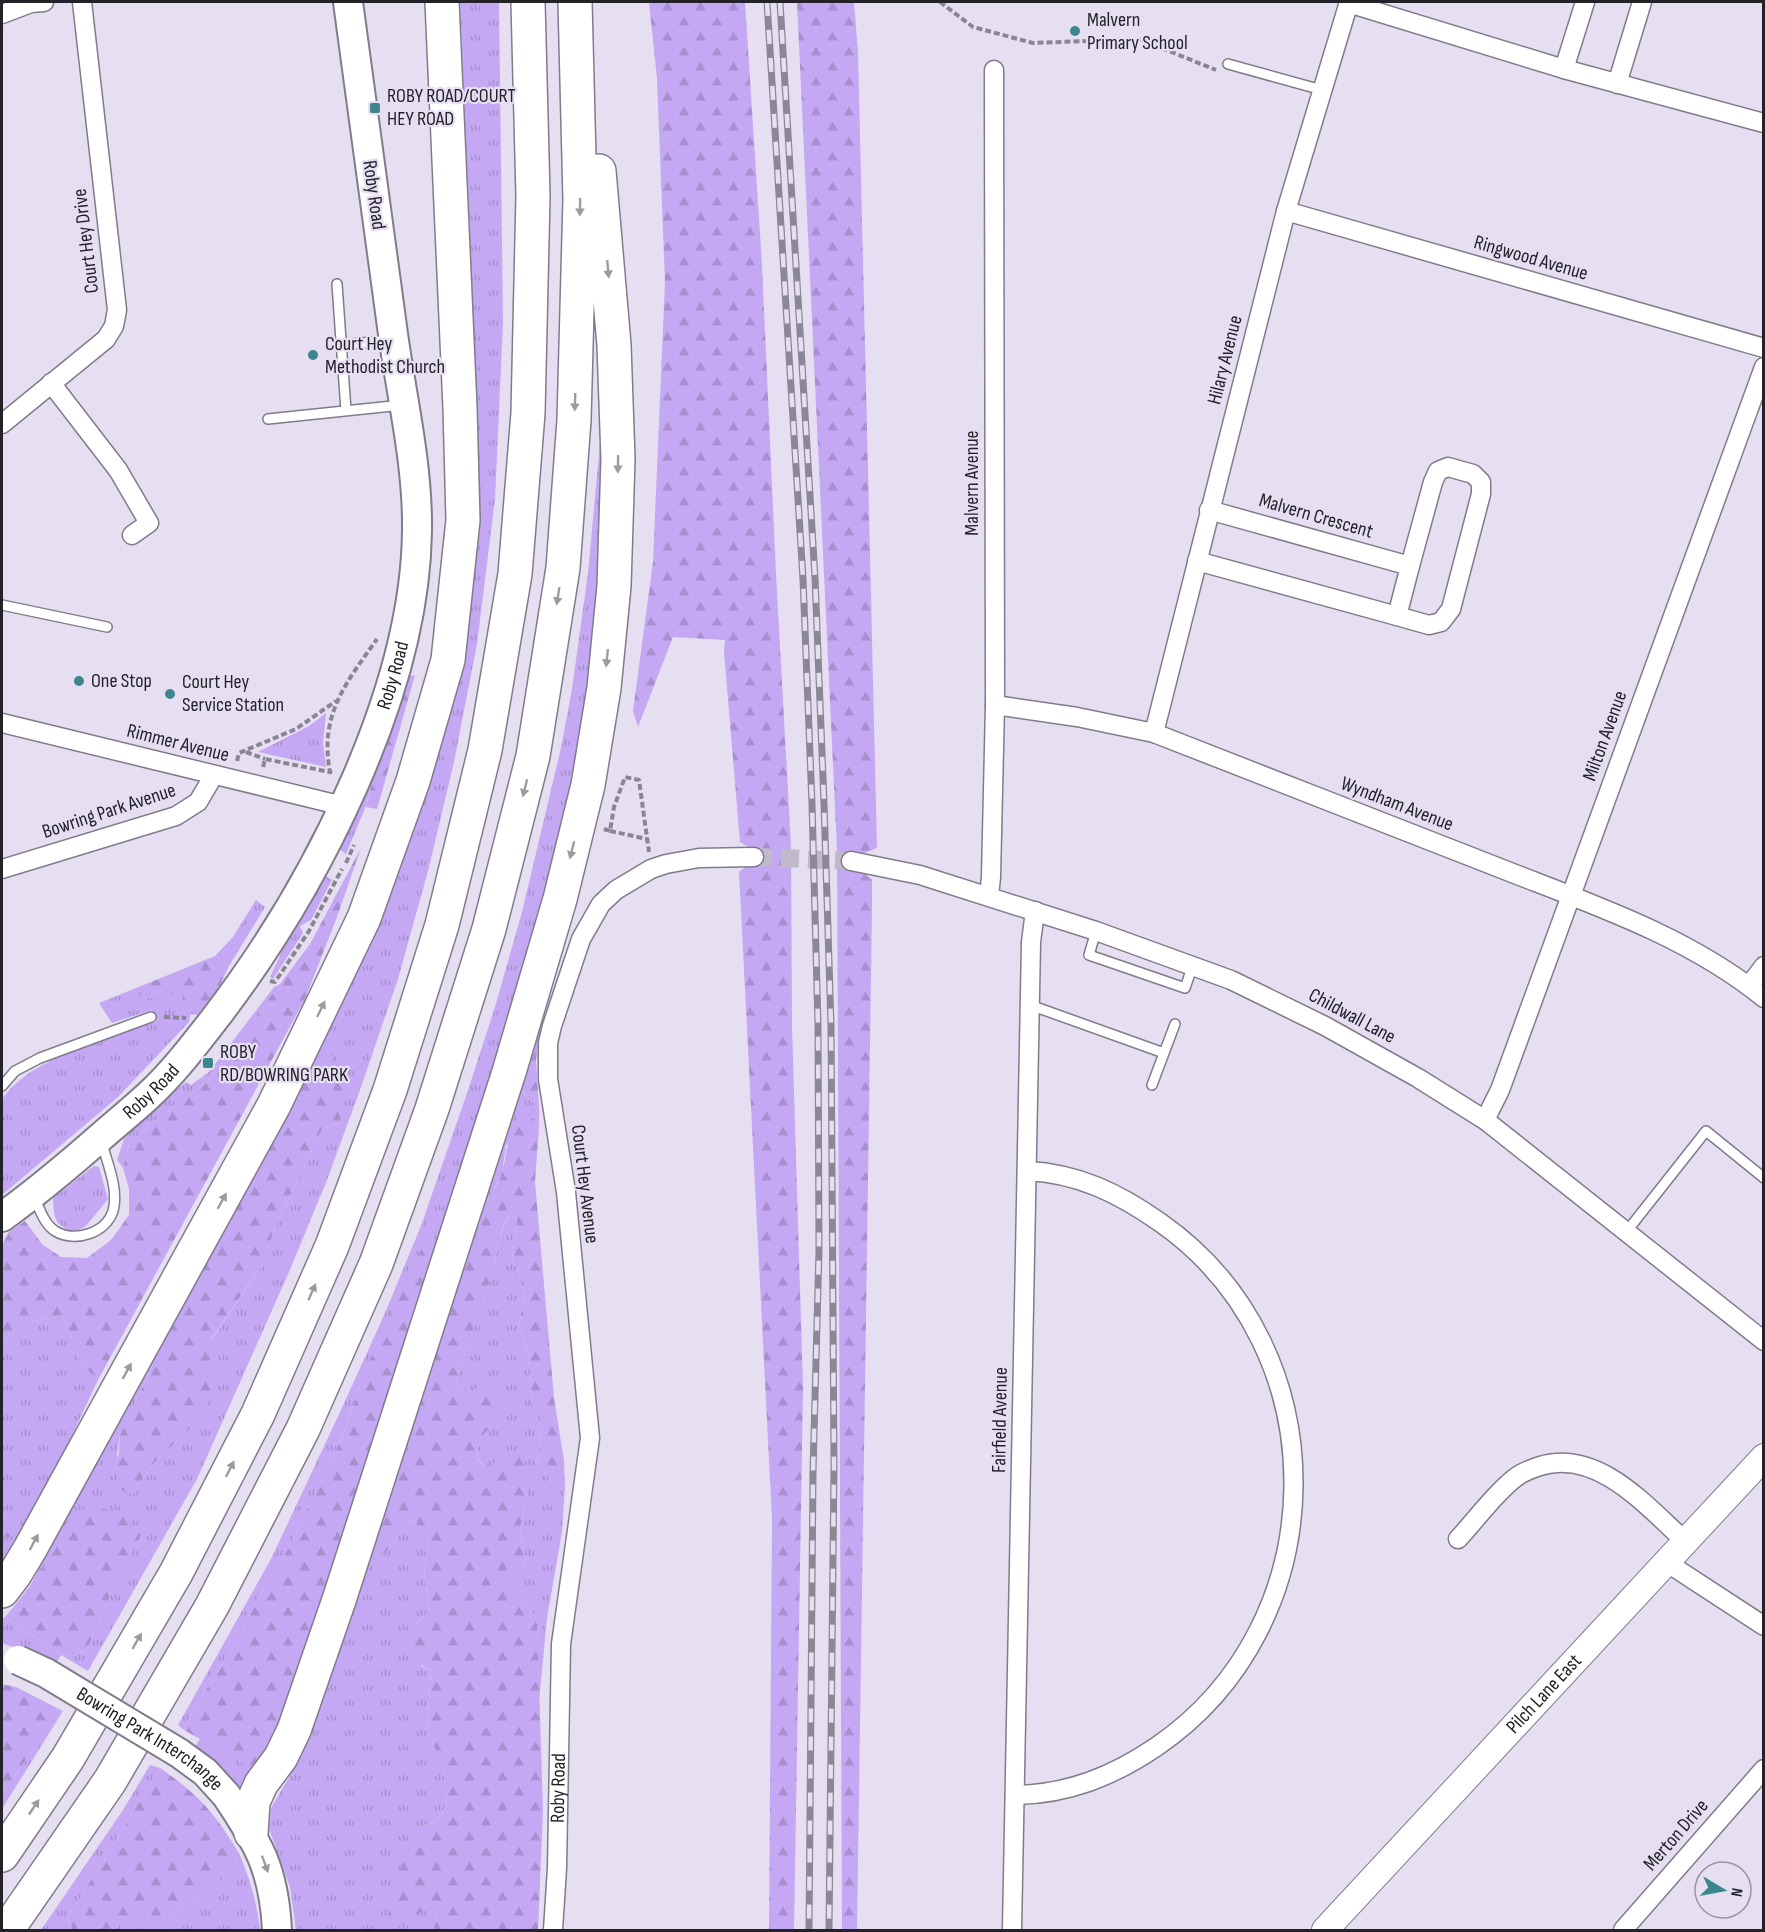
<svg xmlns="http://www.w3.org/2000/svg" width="1765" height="1932" viewBox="0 0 1765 1932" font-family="'Sofia Sans Condensed',sans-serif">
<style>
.grass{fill:url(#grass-tufts);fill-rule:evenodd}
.forest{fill:url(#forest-firs)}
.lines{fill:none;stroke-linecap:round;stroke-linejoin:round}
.street-tunnel{stroke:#bfb9ca;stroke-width:18;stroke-dasharray:18 9;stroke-linecap:butt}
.lane-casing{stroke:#817b8c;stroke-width:12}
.street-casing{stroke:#817b8c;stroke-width:21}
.secondary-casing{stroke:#817b8c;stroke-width:28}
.primary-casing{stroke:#817b8c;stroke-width:32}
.highway-casing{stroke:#817b8c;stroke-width:36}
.path{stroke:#8a8593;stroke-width:4;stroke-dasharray:6 3;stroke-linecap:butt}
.lane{stroke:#fff;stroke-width:9}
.street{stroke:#fff;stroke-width:18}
.secondary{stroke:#fff;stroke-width:26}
.primary{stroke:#fff;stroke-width:28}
.highway{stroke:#fff;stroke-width:33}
.rail-casing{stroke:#8c8794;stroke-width:7}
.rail{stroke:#e6dff2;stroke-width:4.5;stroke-dasharray:14;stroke-linecap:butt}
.primary-bridge-casing{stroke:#817b8c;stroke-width:32;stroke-linecap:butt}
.primary-bridge{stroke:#fff;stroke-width:28}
.oneway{fill:#9c9c9f}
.poi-dot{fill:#3e868d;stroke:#e6dff2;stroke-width:2}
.labels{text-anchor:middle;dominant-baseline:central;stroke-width:4.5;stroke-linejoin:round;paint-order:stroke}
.poi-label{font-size:20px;fill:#242229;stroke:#e6dff2;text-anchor:start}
.street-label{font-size:20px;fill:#242229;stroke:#e6dff2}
</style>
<defs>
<pattern id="grass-tufts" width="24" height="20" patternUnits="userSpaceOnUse" patternTransform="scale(1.5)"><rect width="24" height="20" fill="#c4a8f3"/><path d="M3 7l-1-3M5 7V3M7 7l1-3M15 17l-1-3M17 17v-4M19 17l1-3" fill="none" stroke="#a890d0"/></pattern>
<pattern id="forest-firs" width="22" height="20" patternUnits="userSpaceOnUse" patternTransform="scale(1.5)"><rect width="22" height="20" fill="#c4a8f3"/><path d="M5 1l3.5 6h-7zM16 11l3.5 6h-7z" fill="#a890d0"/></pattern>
</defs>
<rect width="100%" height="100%" fill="#e6dff2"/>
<path class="grass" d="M 460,2 L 499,2 L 503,323 L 495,499 L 477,644 L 454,762 L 428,871 L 398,979 L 360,1090 L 327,1180 L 289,1272 L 197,1479 L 88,1671 L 61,1655 L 56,1664 L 2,1643 L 2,1619 L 5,1617 L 61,1655 L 86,1652 L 111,1593 L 52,1556 L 27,1592 L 328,1021 L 476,511 L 477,406 ZM 320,1046 L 340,1107 L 341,1123 L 323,1128 L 277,1223 L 262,1265 L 212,1339 L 202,1417 L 151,1466 L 132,1495 L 117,1455 L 120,1435 L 184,1298 L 296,1098 Z
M 601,432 L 604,530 L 583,737 L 541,921 L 282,1738 L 247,1799 C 232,1778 215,1763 194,1748 L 200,1739 L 251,1767 L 261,1755 L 277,1746 L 293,1683 L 335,1554 L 379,1342 L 359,1387 L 343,1435 L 289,1547 L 254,1605 L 242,1633 L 194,1709 L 184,1730 L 178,1725 L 271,1559 L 341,1410 L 385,1313 L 421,1226 L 467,1093 L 495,1007 L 522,912 L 561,748 L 572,689 L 588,573 Z
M 326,713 L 323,743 L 326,767 L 258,752 L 309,726 Z
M 373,778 L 366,806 L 346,854 L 339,849 Z
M 324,875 L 332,880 L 311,920 L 300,926 L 303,933 L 273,979 L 270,977 L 287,941 Z
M 256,900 L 265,907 L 229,966 L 215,956 L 233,937 Z
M 281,984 L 206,1083 L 155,1121 L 129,1144 L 123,1168 L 117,1160 L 124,1139 L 162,1101 L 186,1082 L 191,1085 L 209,1072 L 274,987 Z
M 180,986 L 192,1009 L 189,1022 L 118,1097 L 2,1195 L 2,1099 C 25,1068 61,1056 95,1042 C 116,1034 135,1025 156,1022 L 152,1010 L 112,1023 L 99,1003 L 131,990 L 146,998 Z
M 519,1087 L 528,1098 L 539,1107 L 539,1127 L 534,1118 L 506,1145 L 502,1174 L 489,1198 L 389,1549 L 411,1519 L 428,1535 L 424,1575 L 430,1610 L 416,1624 L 421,1666 L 431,1671 L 427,1729 L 443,1769 L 447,1804 L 436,1823 L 422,1825 L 431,1905 L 437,1916 L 433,1930 L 296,1930 L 290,1887 L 269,1829 L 271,1808 L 303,1753 L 312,1728 Z
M 94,1166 L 99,1167 L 108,1199 L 86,1226 L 75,1232 C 54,1225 54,1219 53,1198 Z
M 511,1213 L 517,1221 L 512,1259 L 519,1273 L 524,1294 L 519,1325 L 529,1356 L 532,1401 L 542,1429 L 537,1461 L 557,1490 L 565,1487 L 562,1532 L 547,1618 L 539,1701 L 537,1619 L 513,1589 L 526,1560 L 520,1529 L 528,1492 L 499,1463 L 484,1466 L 476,1457 L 480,1439 L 494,1423 L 473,1391 L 464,1393 L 456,1382 C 466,1347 479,1314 490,1280 C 498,1256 496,1234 511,1213 Z
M 62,1315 L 82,1365 L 98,1380 L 11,1565 L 2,1561 L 2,1536 L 8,1538 L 14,1516 L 2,1519 L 2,1340 L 26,1323 Z
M 63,1711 L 2,1809 L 2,1792 Z
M 150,1765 L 160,1768 L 67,1919 L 73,1930 L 41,1930 L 123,1810 Z
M 239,1853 C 250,1878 257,1903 260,1930 L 162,1930 L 163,1927 L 184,1906 L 211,1890 L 233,1868 Z
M 130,1915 L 143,1923 L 143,1930 L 114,1930 Z"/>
<path class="forest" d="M 649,2 L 745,2 L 762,265 L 776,574 L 791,846 L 792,1026 L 803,1388 L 794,1930 L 769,1930 L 772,1519 L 739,872 L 752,862 L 750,848 L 740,842 L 724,652 L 725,640 L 673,637 L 638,727 L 633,711 L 653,562 L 665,282 L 657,79 Z
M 797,2 L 854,2 L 858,52 L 877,848 L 862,854 L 860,871 L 872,879 L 872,906 L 857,1930 L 842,1930 L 837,850 Z
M 415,675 L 377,809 L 366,807 L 373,778 L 409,676 Z
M 361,848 L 337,917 L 305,999 L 98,1380 L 82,1365 L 62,1315 L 26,1323 L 2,1340 L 2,1245 L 9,1232 L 25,1221 L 42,1244 L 61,1257 L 87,1258 L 111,1240 L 129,1215 L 129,1189 L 123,1168 L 129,1144 L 155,1121 L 206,1083 L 310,944 Z
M 215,956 L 229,966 L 219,987 L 197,1015 L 191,1014 L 192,1009 L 180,987 L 164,1000 L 146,998 L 131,990 Z
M 537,1029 L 541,1029 L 536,1060 L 539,1107 L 528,1098 L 520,1087 Z
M 321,1045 L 335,1060 L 347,1090 L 340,1107 L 341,1123 L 323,1128 L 277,1223 L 262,1265 L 212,1338 L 215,1381 L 202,1417 L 151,1466 L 132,1495 L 116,1487 L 120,1435 L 184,1298 L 261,1156 L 296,1098 Z
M 534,1118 L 539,1127 L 535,1182 L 554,1398 L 564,1461 L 565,1487 L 557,1490 L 537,1461 L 542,1429 L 532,1401 L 529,1356 L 519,1325 L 524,1294 L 519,1273 L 512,1259 L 517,1221 L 511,1213 C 496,1232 498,1257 490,1280 C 479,1314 466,1347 456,1382 L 464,1393 L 473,1391 L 485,1378 L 496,1383 L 502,1400 L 494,1423 L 480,1439 L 476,1457 L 483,1466 L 518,1456 L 529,1469 L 528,1492 L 520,1529 L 526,1560 L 513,1589 L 537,1619 L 543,1810 L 538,1930 L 433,1930 L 437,1916 L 430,1906 L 401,1925 L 390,1919 L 387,1898 L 396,1887 L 408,1883 L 401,1872 L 401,1843 L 422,1825 L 436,1823 L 447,1804 L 443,1769 L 427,1729 L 431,1671 L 411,1659 L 416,1624 L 430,1610 L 424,1575 L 428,1535 L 411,1519 L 389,1549 L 381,1555 L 374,1553 L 426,1384 L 489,1198 C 493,1190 500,1181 502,1172 C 510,1145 502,1131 534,1118 Z
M 423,1249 L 436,1251 L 293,1683 L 277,1746 L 261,1755 L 251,1768 L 184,1730 L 194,1709 L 242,1633 L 254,1605 L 289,1547 L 343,1435 L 359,1387 L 415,1257 Z
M 93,1506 L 123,1514 L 141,1535 L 111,1593 L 86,1652 L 61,1655 L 5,1617 C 34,1584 56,1549 77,1511 Z
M 14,1516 L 20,1527 L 8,1538 L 2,1536 L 2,1519 Z
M 2,1684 L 16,1687 L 63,1711 L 2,1792 Z
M 160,1768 C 199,1795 214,1812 239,1853 L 233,1868 L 211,1890 L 184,1906 L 163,1927 L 162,1930 L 143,1930 L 142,1923 L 130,1916 L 114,1930 L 73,1930 L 67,1919 Z"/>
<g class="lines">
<path class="street-tunnel" d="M 754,857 L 851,861"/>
<defs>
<path id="lane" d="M 1228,64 L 1322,90
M 337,284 L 346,411
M 342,345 L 391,340
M 268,419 L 402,405
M 2,605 L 107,627
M 1096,931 L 1089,955 L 1185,988 L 1193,965
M 1030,1005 L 1164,1053
M 1152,1085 L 1175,1024
M 2,1086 L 15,1071 L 40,1058 L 151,1017
M 34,1196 C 39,1208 44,1224 55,1231 C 75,1243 106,1233 113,1211 C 119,1189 107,1163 102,1143
M 1627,1231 L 1706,1131 L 1764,1178"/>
<g id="street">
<path d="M 1348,3 L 1564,69 L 1764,123"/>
<path d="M 2,14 L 31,3 L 44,2"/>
<path d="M 1564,69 L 1585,2"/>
<path d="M 1617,84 L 1642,2"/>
<path d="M 1286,211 L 1764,348"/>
<path d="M 51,383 L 118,470 L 149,523 L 132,535"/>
<path d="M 2,424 L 106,339 L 114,326 L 117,310 L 82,2"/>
<path d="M 1209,510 L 1410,566 L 1433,482 L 1438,471 L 1448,467 L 1473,474 L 1481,482 L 1481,494 L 1451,609 L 1441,622 L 1429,625 L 1397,616 L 1410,566"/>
<path d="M 1197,561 L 1397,616"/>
<path d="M 995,705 L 1077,717 L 1154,733 C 1267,777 1379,821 1492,865 C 1585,902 1685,934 1764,998"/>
<path d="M 2,723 L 343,806"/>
<path d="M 1154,733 L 1286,211 L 1349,2"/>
<path d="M 851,861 L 920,875 L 1096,931 L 1231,980 L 1325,1026 L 1418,1078 L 1485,1120 L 1764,1341"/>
<path d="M 2,869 L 176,816 L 198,802 L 214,775"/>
<path d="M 989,896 L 991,877 L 995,705 L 994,70"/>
<path d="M 1749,986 L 1764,966"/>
<path d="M 1485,1120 L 1500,1090 L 1764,367"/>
<path d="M 1458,1539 C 1475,1521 1496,1492 1515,1478 C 1522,1472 1531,1469 1540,1466 C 1598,1448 1647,1507 1685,1541"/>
<path d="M 1666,1562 L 1764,1626"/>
<path d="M 1016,1795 C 1069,1794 1113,1776 1156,1747 C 1337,1624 1340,1349 1161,1223 C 1120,1194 1078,1173 1027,1171"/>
<path id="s1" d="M 553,1930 L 557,1868 L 561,1644 L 590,1438 L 566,1192 L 548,1079 L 548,1043 L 552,1026 L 581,939 L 601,904 L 616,890 L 651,869 L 666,864 L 699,858 L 754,857"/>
<path d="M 1012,1930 L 1031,942 L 1035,911"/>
<path d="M 1623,1930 L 1764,1769"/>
</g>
<g id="secondary">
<path id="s2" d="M 1325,1930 L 1764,1457"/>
</g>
<g id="primary">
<path id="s3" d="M 2,1217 C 37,1192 70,1164 103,1135 C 118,1122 134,1109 149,1095 C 174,1072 195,1044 216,1017 C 314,889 415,695 417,531 C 418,465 402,399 393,334 C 378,223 363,112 348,2"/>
<path d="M 226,1795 C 259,1844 274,1870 277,1930"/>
</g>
<path id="highway" d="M 2,1591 L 15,1574 L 30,1549 L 274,1105 L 364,918 L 413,781 L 448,660 L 463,520 L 460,408 L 442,2
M 251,1833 L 253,1802 L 261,1784 L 281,1757 L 294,1730 L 339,1600 L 509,1072 L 560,899 L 588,785 L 604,688 L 614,586 L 618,459 L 614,345 L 599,171
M 2,1855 L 68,1758 L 176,1573 L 258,1414 L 332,1246 L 390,1090 L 442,925 L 485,750 L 515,574 L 528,413 L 533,196 L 528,2
M 7,1930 L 110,1781 L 212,1606 L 303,1429 L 376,1264 L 432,1109 L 489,929 L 533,756 L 563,568 L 574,420 L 580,199 L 575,2"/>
</defs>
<use href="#lane" class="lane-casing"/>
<use href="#street" class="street-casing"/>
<use href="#secondary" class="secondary-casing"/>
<use href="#primary" class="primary-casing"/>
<use href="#highway" class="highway-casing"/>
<path class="path" d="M 940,2 L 973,27 L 1033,43 L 1139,39 L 1216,70
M 246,752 L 265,759
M 237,761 L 239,753 L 296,729 L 336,701
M 263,767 L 265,759 L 330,772
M 332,773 L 330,772 C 319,715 346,683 377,639
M 604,829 L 610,831 L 614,807 L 625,777 L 639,780 L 649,852
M 610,831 L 647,839
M 346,863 L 354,845
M 270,981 L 275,982 L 309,931 L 342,869
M 164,1017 L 186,1018"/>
<use href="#lane" class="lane"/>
<use href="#street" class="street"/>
<use href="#secondary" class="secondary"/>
<use href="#primary" class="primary"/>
<use href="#highway" class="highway"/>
<defs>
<path id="rail" d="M 767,2 L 803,579 L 812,804 L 818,1025 L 819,1250 L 813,1472 L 809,1930
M 780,2 L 815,578 L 824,803 L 831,1025 L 834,1465 L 829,1930"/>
</defs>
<use href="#rail" class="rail-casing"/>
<use href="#rail" class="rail"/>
<defs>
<g id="primary-bridge">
<path id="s4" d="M 18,1660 L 46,1673 L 179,1753 L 205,1772 L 226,1795"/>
</g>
</defs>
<use href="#primary-bridge" class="primary-bridge-casing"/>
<use href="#primary-bridge" class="primary-bridge"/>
</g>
<defs><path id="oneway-solid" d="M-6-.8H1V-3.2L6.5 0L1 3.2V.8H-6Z" transform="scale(1.5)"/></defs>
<g class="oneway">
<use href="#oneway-solid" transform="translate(580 207) rotate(91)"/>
<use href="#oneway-solid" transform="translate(608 269) rotate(85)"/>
<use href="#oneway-solid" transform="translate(575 402) rotate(92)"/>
<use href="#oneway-solid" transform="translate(618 464) rotate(91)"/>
<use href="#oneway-solid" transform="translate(558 596) rotate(99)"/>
<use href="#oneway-solid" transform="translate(607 658) rotate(96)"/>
<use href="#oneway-solid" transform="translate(525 788) rotate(104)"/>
<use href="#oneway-solid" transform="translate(572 850) rotate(104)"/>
<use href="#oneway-solid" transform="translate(321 1009) rotate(-64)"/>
<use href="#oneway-solid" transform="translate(222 1201) rotate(-61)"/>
<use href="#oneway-solid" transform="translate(312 1292) rotate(-66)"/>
<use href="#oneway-solid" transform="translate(127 1371) rotate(-61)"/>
<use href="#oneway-solid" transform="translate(230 1469) rotate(-63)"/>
<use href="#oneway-solid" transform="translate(34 1542) rotate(-62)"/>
<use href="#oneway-solid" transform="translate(137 1641) rotate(-60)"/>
<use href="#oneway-solid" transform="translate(34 1807) rotate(-56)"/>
<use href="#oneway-solid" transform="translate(265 1864) rotate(70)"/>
</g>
<g class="poi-dot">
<circle cx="1075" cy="31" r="6"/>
<rect x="369" y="102" width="12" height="12" rx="3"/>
<circle cx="313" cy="355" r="6"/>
<circle cx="79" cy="681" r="6"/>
<circle cx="170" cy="694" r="6"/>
<rect x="202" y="1057" width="12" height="12" rx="3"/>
</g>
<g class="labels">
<g class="poi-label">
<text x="1087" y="20">Malvern<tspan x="1087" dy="23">Primary School</tspan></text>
<text x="387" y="96">ROBY ROAD/COURT<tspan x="387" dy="23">HEY ROAD</tspan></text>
<text x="325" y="344">Court Hey<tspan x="325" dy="23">Methodist Church</tspan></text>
<text x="91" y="681">One Stop</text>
<text x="182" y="682">Court Hey<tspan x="182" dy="23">Service Station</tspan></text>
<text x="220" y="1052">ROBY<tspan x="220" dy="23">RD/BOWRING PARK</tspan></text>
</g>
<g class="street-label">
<text transform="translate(374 195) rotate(82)">Roby Road</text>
<text transform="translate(86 241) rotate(-97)">Court Hey Drive</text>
<text transform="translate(1531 258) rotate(16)">Ringwood Avenue</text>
<text transform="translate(1225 360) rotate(-76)">Hilary Avenue</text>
<text transform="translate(972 483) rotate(-90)">Malvern Avenue</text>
<text transform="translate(1316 516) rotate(16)">Malvern Crescent</text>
<text stroke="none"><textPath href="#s3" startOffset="681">Roby Road</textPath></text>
<text transform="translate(1605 736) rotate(-70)">Milton Avenue</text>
<text transform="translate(178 743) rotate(14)">Rimmer Avenue</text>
<text transform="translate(1397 804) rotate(21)">Wyndham Avenue</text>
<text transform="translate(109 811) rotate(-18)">Bowring Park Avenue</text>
<text transform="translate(1352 1016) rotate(28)">Childwall Lane</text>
<text stroke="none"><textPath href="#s3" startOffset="195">Roby Road</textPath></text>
<text transform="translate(585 1184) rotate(83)">Court Hey Avenue</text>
<text transform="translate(1000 1420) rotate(-89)">Fairfield Avenue</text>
<text stroke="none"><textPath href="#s2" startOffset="322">Pilch Lane East</textPath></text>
<text stroke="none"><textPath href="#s4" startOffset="154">Bowring Park Interchange</textPath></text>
<text stroke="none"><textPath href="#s1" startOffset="142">Roby Road</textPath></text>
<text transform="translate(1676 1835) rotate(-49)">Merton Drive</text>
</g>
</g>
<rect width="1765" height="1932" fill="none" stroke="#242229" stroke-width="6"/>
<g transform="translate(1723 1890) rotate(100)"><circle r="28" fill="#e6dff2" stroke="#9893a2" stroke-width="1.5"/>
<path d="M0-4.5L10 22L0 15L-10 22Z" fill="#3e868d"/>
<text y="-9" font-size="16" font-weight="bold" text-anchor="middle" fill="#242229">N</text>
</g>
</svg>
